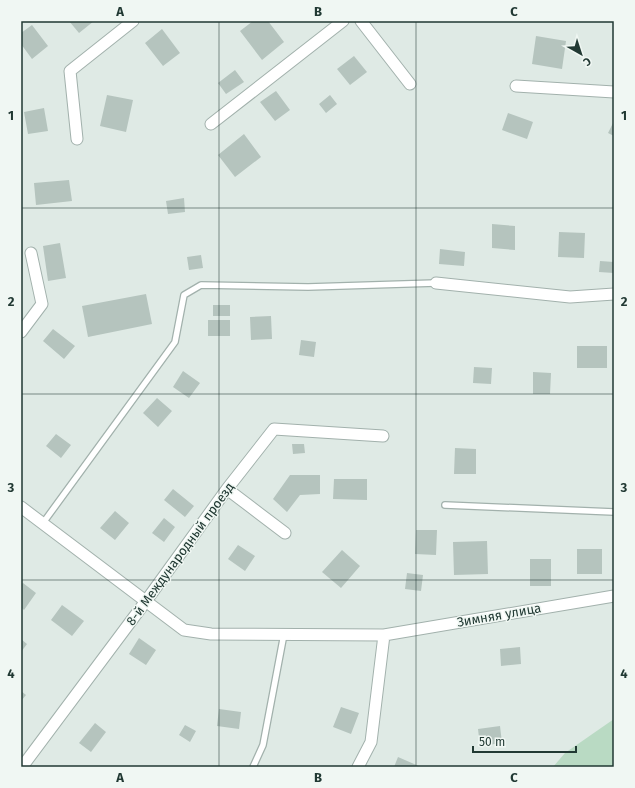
<svg xmlns="http://www.w3.org/2000/svg" width="635" height="788" viewBox="0 0 635 788" font-family="'Fira Sans',sans-serif">
<style>
.green{fill:#b9dac3}
.building{fill:#b5c4be}
.lines{fill:none;stroke-linecap:round;stroke-linejoin:round}
.service-casing{stroke:#a2b1ac;stroke-width:8}
.minor-casing{stroke:#a2b1ac;stroke-width:13}
.service{stroke:#fff;stroke-width:5.5}
.minor{stroke:#fff;stroke-width:11}
.grid{fill:none;stroke:#213933;stroke-width:1;stroke-opacity:0.55}
.labels{text-anchor:middle;dominant-baseline:central;stroke-width:3;stroke-linejoin:round;paint-order:stroke}
.street-label{font-size:13px;fill:#213933;stroke:#f0f7f3}
.neatline{fill:none;stroke:#213933;stroke-width:1.5}
.grid-label{font-size:13px;text-anchor:middle;font-weight:bold;fill:#213933}
</style>
<rect width="100%" height="100%" fill="#dfeae5"/>
<path class="green" d="M 614,719 L 614,767 L 553,767 L 565,753 Z"/>
<path class="building" d="M 69,21 L 94,21 L 79,33 Z
M 253,21 L 268,21 L 284,42 L 262,60 L 240,31 Z
M 32,25 L 48,46 L 32,59 L 21,44 L 21,33 Z
M 162,29 L 180,53 L 163,66 L 145,43 Z
M 536,36 L 566,41 L 562,69 L 532,64 Z
M 354,56 L 367,72 L 350,85 L 337,69 Z
M 235,70 L 244,82 L 226,94 L 218,83 Z
M 276,91 L 290,110 L 275,121 L 260,102 Z
M 107,95 L 133,100 L 126,132 L 100,126 Z
M 330,95 L 337,104 L 326,113 L 319,104 Z
M 44,108 L 48,131 L 28,134 L 24,112 Z
M 508,113 L 533,122 L 527,139 L 502,130 Z
M 614,121 L 614,136 L 608,133 Z
M 244,134 L 261,157 L 235,177 L 218,155 Z
M 69,180 L 72,201 L 36,205 L 34,183 Z
M 184,198 L 185,212 L 168,214 L 166,201 Z
M 492,224 L 515,226 L 515,250 L 492,248 Z
M 559,232 L 585,233 L 584,258 L 558,257 Z
M 60,243 L 66,278 L 48,281 L 43,246 Z
M 440,249 L 465,252 L 464,266 L 439,264 Z
M 201,255 L 203,268 L 189,270 L 187,257 Z
M 600,261 L 614,262 L 614,273 L 599,272 Z
M 146,294 L 152,324 L 88,337 L 82,306 Z
M 213,305 L 230,305 L 230,316 L 213,316 Z
M 271,316 L 272,339 L 251,340 L 250,317 Z
M 208,320 L 230,320 L 230,336 L 208,336 Z
M 53,329 L 75,346 L 64,359 L 43,341 Z
M 301,340 L 316,342 L 314,357 L 299,355 Z
M 577,346 L 607,346 L 607,368 L 577,368 Z
M 474,367 L 492,368 L 491,384 L 473,383 Z
M 183,371 L 200,383 L 189,398 L 173,387 Z
M 533,372 L 551,373 L 550,394 L 533,394 Z
M 157,398 L 172,411 L 158,427 L 143,413 Z
M 56,434 L 71,445 L 61,458 L 46,446 Z
M 292,444 L 304,444 L 305,453 L 293,454 Z
M 455,448 L 476,449 L 476,474 L 454,474 Z
M 290,475 L 320,475 L 320,494 L 300,495 L 287,512 L 273,499 Z
M 334,479 L 367,479 L 367,500 L 333,499 Z
M 173,489 L 194,506 L 185,517 L 164,500 Z
M 115,511 L 129,523 L 115,540 L 100,528 Z
M 164,518 L 175,527 L 164,542 L 152,533 Z
M 416,530 L 437,530 L 436,555 L 415,554 Z
M 487,541 L 488,574 L 454,575 L 453,542 Z
M 238,545 L 255,556 L 245,571 L 228,559 Z
M 577,549 L 602,549 L 602,574 L 577,574 Z
M 342,550 L 360,566 L 341,588 L 322,572 Z
M 530,559 L 551,559 L 551,586 L 530,586 Z
M 407,573 L 423,575 L 421,591 L 405,589 Z
M 23,583 L 36,593 L 24,610 L 21,607 L 21,585 Z
M 62,605 L 84,621 L 72,636 L 51,620 Z
M 139,638 L 156,650 L 146,665 L 129,654 Z
M 21,639 L 27,644 L 21,652 Z
M 520,647 L 521,664 L 501,666 L 500,649 Z
M 21,691 L 26,695 L 21,701 Z
M 341,707 L 359,713 L 351,734 L 333,727 Z
M 219,709 L 241,712 L 239,729 L 217,726 Z
M 95,723 L 106,732 L 91,752 L 79,743 Z
M 185,725 L 196,731 L 190,742 L 179,735 Z
M 500,726 L 502,743 L 480,746 L 478,729 Z
M 398,757 L 421,767 L 394,767 Z"/>
<g class="lines">
<defs>
<path id="service" d="M 445,505 L 614,512
M 43,523 L 175,342 L 184,295 L 201,285 L 308,287 L 436,283
M 253,767 L 263,745 L 284,634"/>
<path id="minor" d="M 361,21 L 410,84
M 516,86 L 614,92
M 211,124 L 343,21
M 77,139 L 70,71 L 133,21
M 436,283 L 570,297 L 614,294
M 21,332 L 42,304 L 31,253
M 227,489 L 285,533
M 21,507 L 184,630 L 211,634 L 384,635 L 614,596
M 22,767 L 146,601 L 227,489 L 274,429 L 383,436
M 358,767 L 371,742 L 384,635"/>
</defs>
<use href="#service" class="service-casing"/>
<use href="#minor" class="minor-casing"/>
<use href="#service" class="service"/>
<use href="#minor" class="minor"/>
</g>
<path class="grid" d="M 219,21 L 219,767M 416,21 L 416,767M 21,208 L 614,208M 21,394 L 614,394M 21,580 L 614,580"/>
<g class="labels">
<g class="street-label">
<text transform="translate(180 554) rotate(-54)">8-й Международный проезд</text>
<text transform="translate(499 615) rotate(-10)">Зимняя улица</text>
</g>
</g>
<rect width="635" height="788" fill="none" stroke="#f0f7f3" stroke-width="44"/>
<g transform="translate(581 54) rotate(141)" stroke="#f0f7f3" stroke-width="3" paint-order="stroke">
<path d="M0-3L7 15L0 10L-7 15Z" fill="#213933"/>
<text y="-6" font-size="11" font-weight="bold" text-anchor="middle" fill="#213933">С</text>
</g>
<path d="M473 746v6h103v-6" fill="none" stroke="#213933" stroke-width="2"/>
<text x="479" y="746" font-size="12" fill="#213933" stroke="#f0f7f3" stroke-width="3" paint-order="stroke">50 m</text>
<rect x="22" y="22" width="591" height="744" class="neatline"/>
<g class="grid-label">
<text x="120" y="16">A</text>
<text x="318" y="16">B</text>
<text x="514" y="16">C</text>
<text x="11" y="120">1</text>
<text x="624" y="120">1</text>
<text x="11" y="306">2</text>
<text x="624" y="306">2</text>
<text x="11" y="492">3</text>
<text x="624" y="492">3</text>
<text x="11" y="678">4</text>
<text x="624" y="678">4</text>
<text x="120" y="782">A</text>
<text x="318" y="782">B</text>
<text x="514" y="782">C</text>
</g>
</svg>
